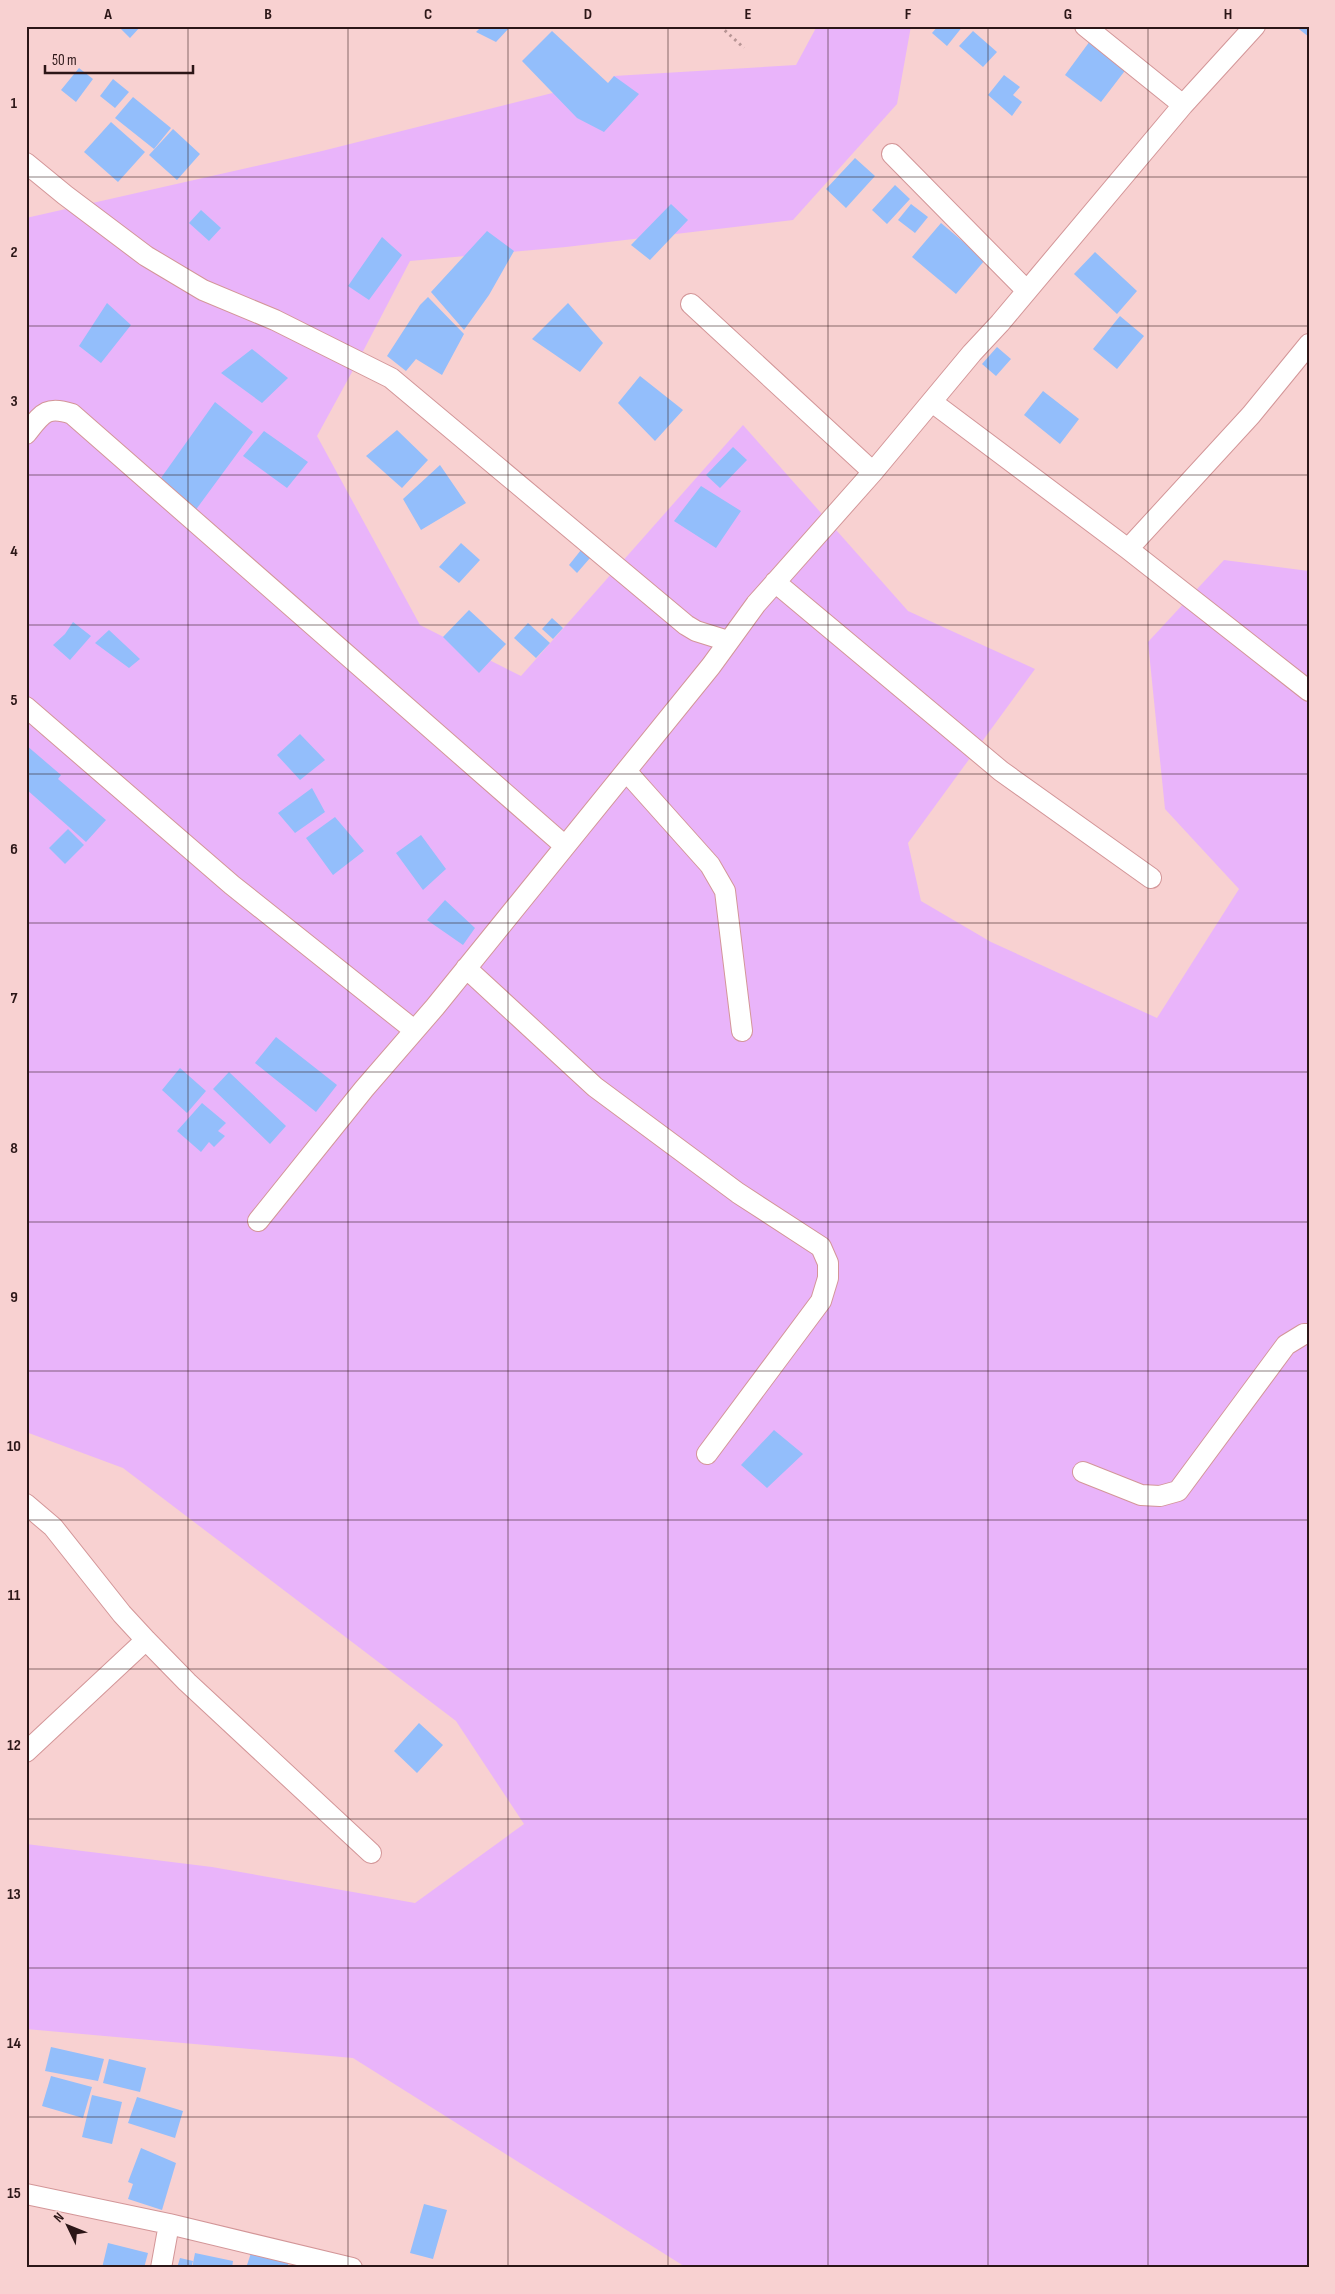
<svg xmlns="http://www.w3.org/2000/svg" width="1335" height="2294" viewBox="0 0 1335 2294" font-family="'Sofia Sans Condensed',sans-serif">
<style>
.green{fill:#e9b4fa}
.building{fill:#93befb}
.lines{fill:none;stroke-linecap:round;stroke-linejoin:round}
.minor-casing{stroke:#d39698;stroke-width:22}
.path{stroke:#b79595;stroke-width:3;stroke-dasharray:2.5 4;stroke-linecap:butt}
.minor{stroke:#fff;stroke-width:20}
.grid{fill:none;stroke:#2c1617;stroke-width:1;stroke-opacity:0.55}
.neatline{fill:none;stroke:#2c1617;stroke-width:2}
.grid-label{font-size:16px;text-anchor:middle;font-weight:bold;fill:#2c1617}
</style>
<rect width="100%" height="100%" fill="#f8d1d1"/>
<path class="green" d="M 817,26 L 911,26 L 897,104 L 793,220 L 566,247 L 410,261 L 358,361 L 317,436 L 420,625 L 521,676 L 743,425 L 908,611 L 1035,669 L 908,843 L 921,901 L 991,942 L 1157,1018 L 1239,889 L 1165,809 L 1148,642 L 1224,560 L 1309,571 L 1309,2268 L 687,2268 L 353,2058 L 26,2029 L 26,1844 L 212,1867 L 415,1903 L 524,1824 L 456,1721 L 123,1468 L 26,1432 L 26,218 L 322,151 L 580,86 L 608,84 L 614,76 L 796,65 Z"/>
<path class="building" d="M 118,26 L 141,26 L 130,38 Z
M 482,26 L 511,26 L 496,42 L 476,32 Z
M 938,26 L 963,26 L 947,46 L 932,33 Z
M 1295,26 L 1309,26 L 1309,37 Z
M 552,31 L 608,83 L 614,76 L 639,94 L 604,132 L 577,118 L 522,61 Z
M 973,31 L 997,52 L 983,67 L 959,46 Z
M 1090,41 L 1127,68 L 1101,102 L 1065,75 Z
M 79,68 L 93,79 L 76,102 L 61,90 Z
M 1004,75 L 1020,87 L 1013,95 L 1022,102 L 1012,116 L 988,95 Z
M 113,79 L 129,92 L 115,108 L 100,96 Z
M 133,97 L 171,128 L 154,149 L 115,118 Z
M 111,122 L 145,152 L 118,182 L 84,152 Z
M 173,129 L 200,154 L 177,180 L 149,155 Z
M 855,158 L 875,176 L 846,208 L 826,189 Z
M 895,185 L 910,199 L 887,224 L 872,210 Z
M 671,204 L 688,220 L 650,260 L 631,245 Z
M 911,204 L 928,217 L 915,233 L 898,220 Z
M 201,210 L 221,228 L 209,241 L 189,223 Z
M 941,223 L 985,260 L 956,294 L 912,257 Z
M 487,231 L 514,251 L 489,295 L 464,330 L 431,292 Z
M 382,237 L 402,255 L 369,300 L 348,286 Z
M 1095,252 L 1137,291 L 1117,314 L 1074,274 Z
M 428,297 L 464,334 L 442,375 L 416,359 L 406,371 L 387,356 L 420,305 Z
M 107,303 L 131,325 L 101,363 L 79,346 Z
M 568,303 L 603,343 L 580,372 L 532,339 Z
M 1120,316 L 1144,336 L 1117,369 L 1093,349 Z
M 997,347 L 1011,359 L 996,376 L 982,364 Z
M 252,349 L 288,378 L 262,403 L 221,373 Z
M 640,376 L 683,410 L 655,441 L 618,403 Z
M 1043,391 L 1079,419 L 1060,444 L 1024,415 Z
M 215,402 L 253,432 L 192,515 L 156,485 Z
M 397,430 L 428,460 L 402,488 L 366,456 Z
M 264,431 L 308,462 L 287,488 L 243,456 Z
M 733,447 L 747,460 L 720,488 L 706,475 Z
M 440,465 L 466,503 L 421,530 L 403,499 Z
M 701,486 L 741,511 L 716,548 L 674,521 Z
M 461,543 L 480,560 L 459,583 L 439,567 Z
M 581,550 L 590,558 L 577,573 L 569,565 Z
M 469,610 L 506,644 L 479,673 L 443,637 Z
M 552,618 L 563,628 L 553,639 L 542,629 Z
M 73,622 L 91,636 L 70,660 L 53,645 L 65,634 Z
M 528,623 L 550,643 L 536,658 L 514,638 Z
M 109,630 L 140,659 L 129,668 L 95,643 Z
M 300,734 L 325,760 L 300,780 L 277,755 Z
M 26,745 L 61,775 L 58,779 L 106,820 L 86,842 L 26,789 Z
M 312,788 L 325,812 L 295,833 L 278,813 Z
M 335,817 L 364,851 L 333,875 L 306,838 Z
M 68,829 L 84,845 L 65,864 L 49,848 Z
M 421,835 L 446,869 L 423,890 L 396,853 Z
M 445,900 L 475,928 L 463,945 L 427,920 Z
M 276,1037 L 337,1085 L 316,1112 L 255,1063 Z
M 180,1068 L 206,1091 L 187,1113 L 162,1090 Z
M 229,1072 L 286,1126 L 270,1144 L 213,1089 Z
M 202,1103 L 226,1123 L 218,1131 L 225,1136 L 214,1147 L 209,1142 L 201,1152 L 177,1131 Z
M 774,1430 L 803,1454 L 767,1488 L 741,1465 Z
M 419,1723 L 443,1745 L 417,1773 L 394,1751 Z
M 51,2047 L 104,2059 L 98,2081 L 45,2071 Z
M 109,2059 L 146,2068 L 140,2092 L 103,2083 Z
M 51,2076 L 92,2087 L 83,2118 L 42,2106 Z
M 92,2095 L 122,2102 L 112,2144 L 82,2137 Z
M 137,2097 L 183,2111 L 175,2138 L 128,2123 Z
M 141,2148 L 176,2163 L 162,2210 L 128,2199 L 133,2184 L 128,2182 Z
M 424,2204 L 447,2210 L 433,2259 L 410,2253 Z
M 108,2243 L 148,2253 L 144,2268 L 102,2268 Z
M 253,2247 L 290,2259 L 287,2268 L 246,2268 Z
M 195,2253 L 233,2261 L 232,2268 L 192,2268 Z
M 180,2258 L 193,2261 L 191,2268 L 177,2268 Z"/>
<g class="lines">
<defs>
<path id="minor" d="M 1085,26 L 1183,105
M 892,154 L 1027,291
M 26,163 L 65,195 L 146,256 L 203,290 L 275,320 L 391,378 L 686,625 L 696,631 L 728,641
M 691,304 L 873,472
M 932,402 L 1128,549 L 1309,691
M 26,434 C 42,414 46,405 72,414 L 565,846
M 1128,549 L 1251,415 L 1309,344
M 775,582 L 1001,771 L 1151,878
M 26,707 L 232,885 L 414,1030
M 626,771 L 710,865 L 725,891 L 742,1031
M 466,968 L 595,1087 L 738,1193 L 821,1247 L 828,1263 L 828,1278 L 821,1301 L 707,1454
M 258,1221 L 364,1089 L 435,1007 L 711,666 L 756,604 L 873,472 L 972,353 L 1000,323 L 1183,105 L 1255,26
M 1083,1472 L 1141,1495 L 1160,1496 L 1178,1491 L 1286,1345 L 1304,1334 L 1309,1334
M 26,1504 L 53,1527 L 122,1614 L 146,1640 L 187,1682 L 371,1853
M 26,1752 L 146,1640
M 26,2194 L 169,2224 L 352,2268
M 161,2268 L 169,2224"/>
</defs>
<use href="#minor" class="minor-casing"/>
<path class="path" d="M 720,26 L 744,48"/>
<use href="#minor" class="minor"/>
</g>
<path class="grid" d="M 188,26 L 188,2268M 348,26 L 348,2268M 508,26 L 508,2268M 668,26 L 668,2268M 828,26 L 828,2268M 988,26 L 988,2268M 1148,26 L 1148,2268M 26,177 L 1309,177M 26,326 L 1309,326M 26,475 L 1309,475M 26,625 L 1309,625M 26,774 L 1309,774M 26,923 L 1309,923M 26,1072 L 1309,1072M 26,1222 L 1309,1222M 26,1371 L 1309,1371M 26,1520 L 1309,1520M 26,1669 L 1309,1669M 26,1819 L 1309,1819M 26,1968 L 1309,1968M 26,2117 L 1309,2117"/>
<rect width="1335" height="2294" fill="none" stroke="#f8d1d1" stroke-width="55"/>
<g transform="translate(68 2226) rotate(313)" stroke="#f8d1d1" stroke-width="4" paint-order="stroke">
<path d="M0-4L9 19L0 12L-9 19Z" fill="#2c1617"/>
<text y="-8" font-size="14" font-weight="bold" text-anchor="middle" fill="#2c1617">N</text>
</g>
<path d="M45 65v8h148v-8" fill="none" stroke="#2c1617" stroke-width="2.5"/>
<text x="52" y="65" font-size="15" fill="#2c1617" stroke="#f8d1d1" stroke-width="4" paint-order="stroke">50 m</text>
<rect x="28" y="28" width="1280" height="2238" class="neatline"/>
<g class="grid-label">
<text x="108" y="19">A</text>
<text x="268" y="19">B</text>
<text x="428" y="19">C</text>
<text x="588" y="19">D</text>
<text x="748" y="19">E</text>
<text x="908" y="19">F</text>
<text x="1068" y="19">G</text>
<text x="1228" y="19">H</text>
<text x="14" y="108">1</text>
<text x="14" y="257">2</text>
<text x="14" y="406">3</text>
<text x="14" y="556">4</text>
<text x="14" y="705">5</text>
<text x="14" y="854">6</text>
<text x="14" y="1003">7</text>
<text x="14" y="1153">8</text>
<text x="14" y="1302">9</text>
<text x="14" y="1451">10</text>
<text x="14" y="1600">11</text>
<text x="14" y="1750">12</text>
<text x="14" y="1899">13</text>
<text x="14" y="2048">14</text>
<text x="14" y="2198">15</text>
</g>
</svg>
